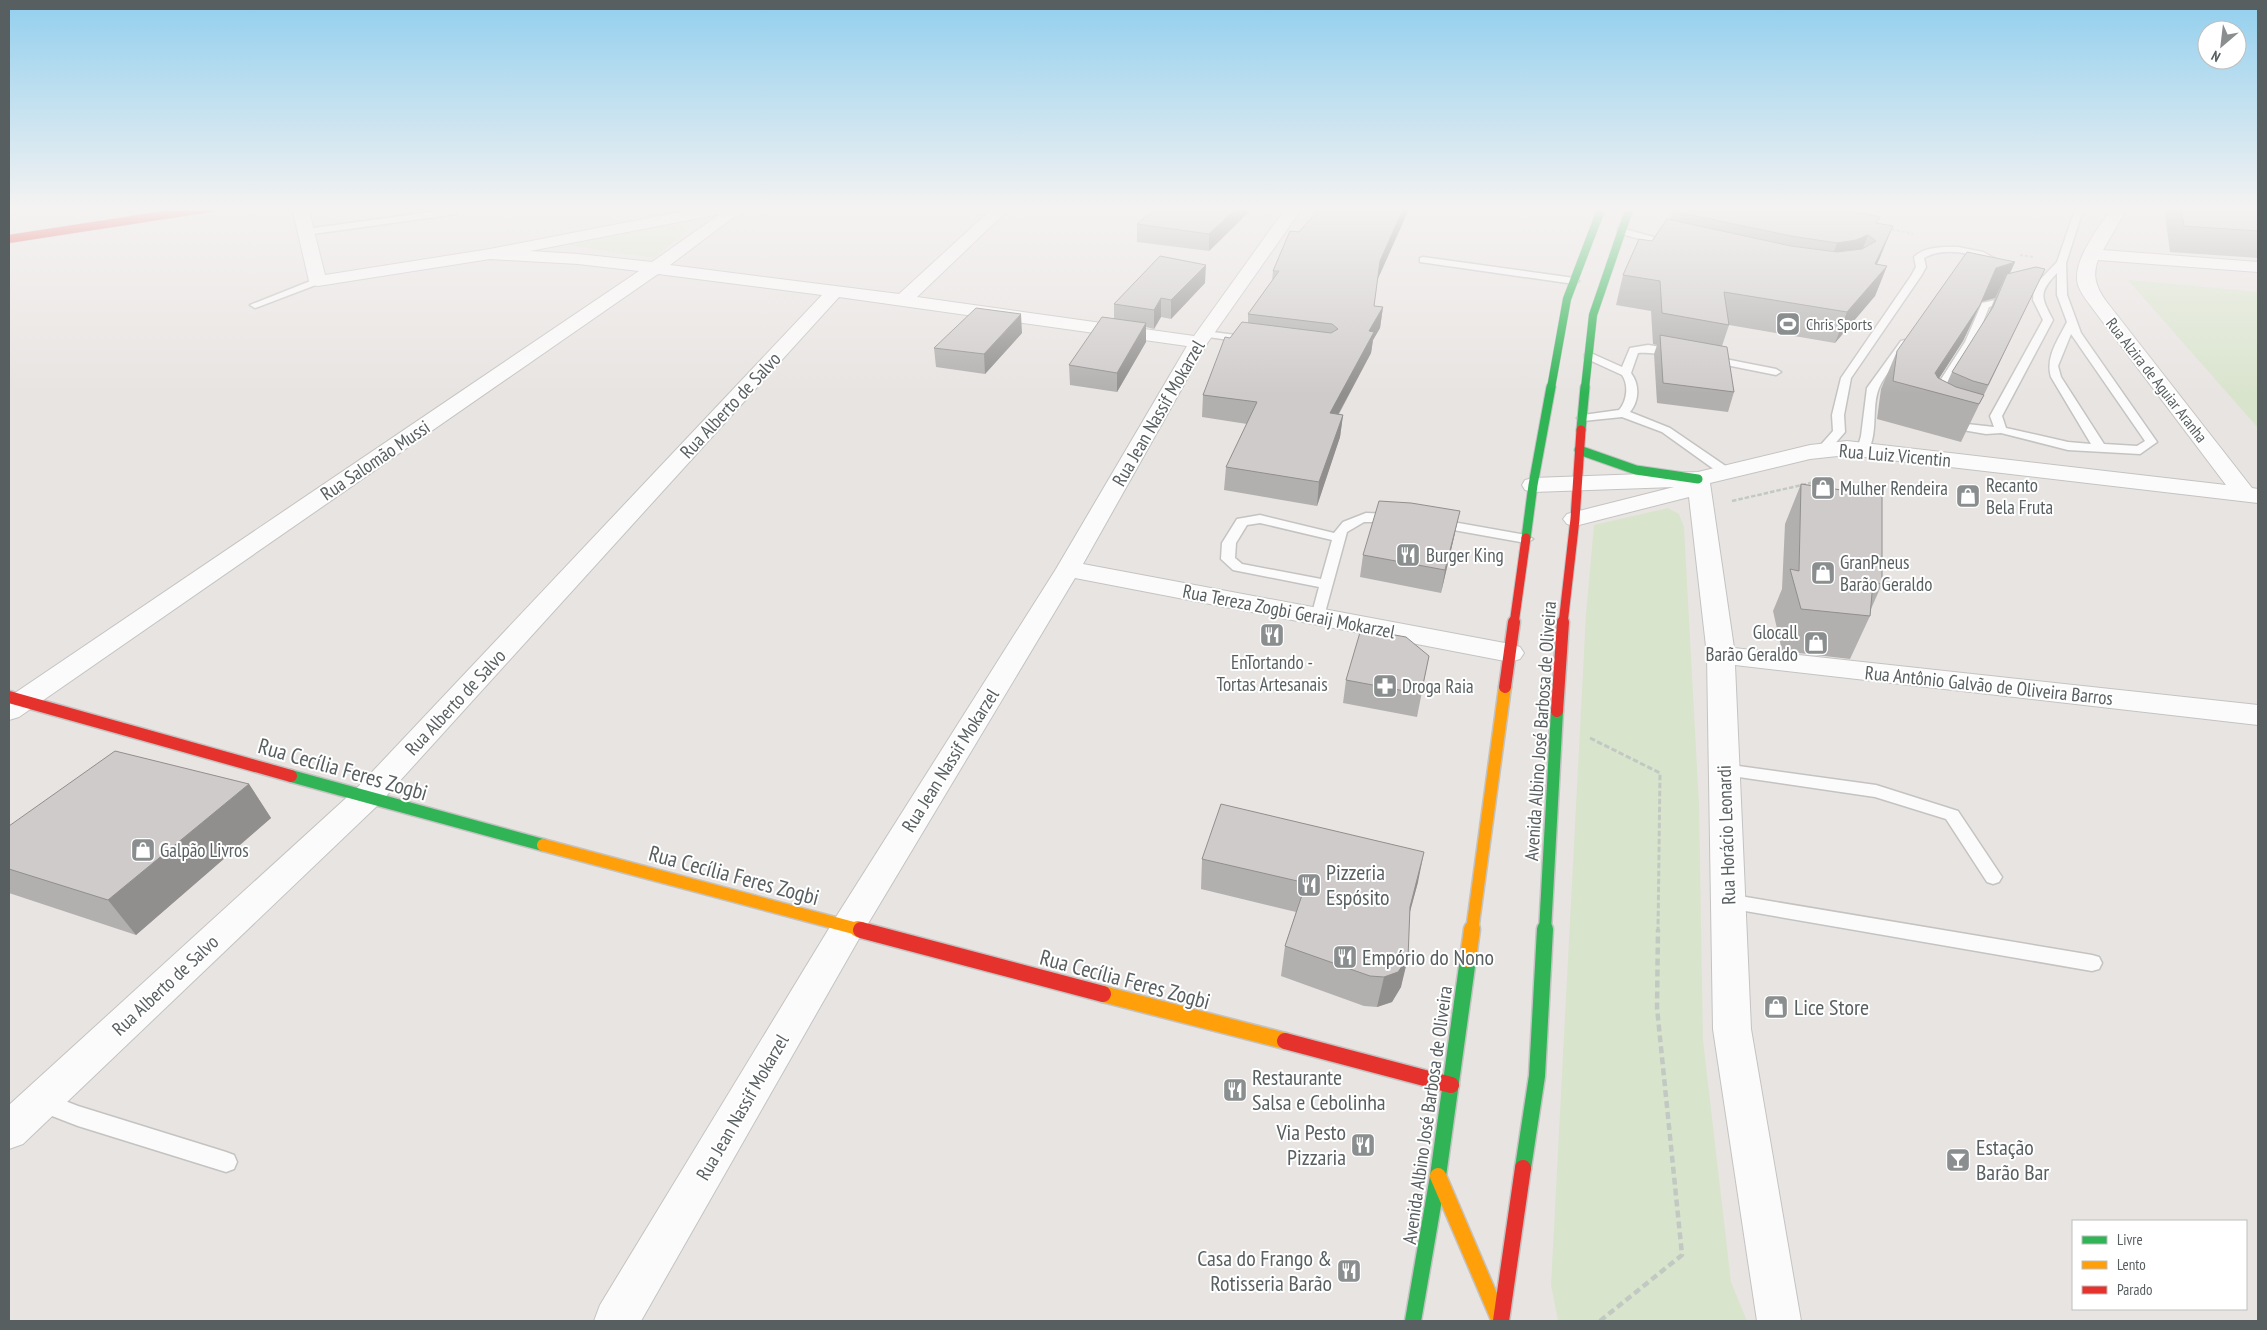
<svg xmlns="http://www.w3.org/2000/svg" width="2267" height="1330" viewBox="0 0 2267 1330" font-family="'PT Sans Narrow',sans-serif">
<style>
.green{fill:#d9e4cd}
.lines{fill:none;stroke-linecap:round;stroke-linejoin:round}
.lane-casing{stroke:#c4c3c2;stroke-width:3}
.street-casing{stroke:#c4c3c2;stroke-width:2}
.fast-far3-casing{stroke:#c4c3c2;stroke-width:9}
.fast-far2-casing{stroke:#c4c3c2;stroke-width:11}
.fast-far1-casing{stroke:#c4c3c2;stroke-width:15}
.fast-casing{stroke:#c4c3c2;stroke-width:19}
.slow-far1-casing{stroke:#c4c3c2;stroke-width:15}
.slow-casing{stroke:#c4c3c2;stroke-width:19}
.jam-far3-casing{stroke:#c4c3c2;stroke-width:9}
.jam-far2-casing{stroke:#c4c3c2;stroke-width:11}
.jam-far1-casing{stroke:#c4c3c2;stroke-width:15}
.jam-casing{stroke:#c4c3c2;stroke-width:19}
.path-far3{stroke:#c2c9c3;stroke-width:2;stroke-dasharray:3 2;stroke-linecap:butt}
.path-far2{stroke:#c2c9c3;stroke-width:2.5;stroke-dasharray:4.5 2;stroke-linecap:butt}
.path-far1{stroke:#c2c9c3;stroke-width:3;stroke-dasharray:5.5 2.5;stroke-linecap:butt}
.path{stroke:#c2c9c3;stroke-width:4.5;stroke-dasharray:7 4;stroke-linecap:butt}
.lane{fill:#fcfbfb;fill-rule:evenodd}
.street{fill:#fcfbfb;fill-rule:evenodd}
.fast-far3{stroke:#30b455;stroke-width:8}
.fast-far2{stroke:#30b455;stroke-width:9}
.fast-far1{stroke:#30b455;stroke-width:12}
.fast{stroke:#30b455;stroke-width:16}
.slow-far1{stroke:#ff9f0a;stroke-width:12}
.slow{stroke:#ff9f0a;stroke-width:16}
.jam-far3{stroke:#e5322d;stroke-width:8}
.jam-far2{stroke:#e5322d;stroke-width:9}
.jam-far1{stroke:#e5322d;stroke-width:12}
.jam{stroke:#e5322d;stroke-width:16}
.wall{fill:#b2afaf;fill-rule:evenodd}
.shaded-wall{fill:#918e8e}
.building{fill:#cfcbcb;stroke:#918e8e}
.labels{text-anchor:middle;dominant-baseline:central;stroke-width:4;stroke-linejoin:round;paint-order:stroke}
.far-poi-label{font-size:16px;fill:#585f60;stroke:#fff;text-anchor:start}
.far-street-label{font-size:16px;fill:#585f60;stroke:#fff}
.street-label{font-size:19px;fill:#585f60;stroke:#fff}
.poi-label{font-size:19px;fill:#585f60;stroke:#fff;text-anchor:start}
.near-street-label{font-size:22px;fill:#585f60;stroke:#fff}
.near-poi-label{font-size:22px;fill:#585f60;stroke:#fff;text-anchor:start}
</style>
<rect width="100%" height="100%" fill="#e8e4e2"/>
<path class="green" d="M 701,218 L 654,258 L 568,245 Z
M 2128,280 L 2258,292 L 2258,428 Z
M 1668,508 L 1679,514 L 1684,527 L 1699,804 L 1703,1040 L 1731,1282 L 1747,1321 L 1558,1321 L 1551,1285 L 1586,614 L 1594,525 Z"/>
<g class="lines">
<defs>
<path id="lane" d="M 2076,207 L 2084,207 L 2066,263 L 2067,295 L 2081,333 L 2157,442 L 2140,454 L 2068,450 L 2001,433 L 1986,434 L 1945,427 L 1943,425 L 1949,422 L 1994,427 L 1990,416 L 2043,320 L 2033,300 L 2034,286 L 2057,262 ZM 2057,273 L 2057,295 L 2067,322 C 2058,340 2045,357 2051,377 L 2091,444 L 2068,442 L 2006,428 L 2002,416 L 2053,320 C 2041,297 2038,293 2057,273 ZM 2071,334 L 2145,441 L 2137,446 L 2104,444 L 2061,377 L 2058,366 Z
M 453,209 L 456,210 L 456,214 L 306,235 L 302,232 L 306,229 Z
M 1621,228 L 1675,243 L 1677,245 L 1672,248 L 1618,233 L 1618,229 Z
M 1958,247 L 1983,252 L 2001,262 L 1996,265 C 1990,263 1984,259 1978,257 C 1961,251 1939,249 1924,258 L 1926,267 L 1921,276 L 1851,378 L 1844,415 L 1845,432 L 1826,454 L 1818,454 L 1816,451 L 1818,448 L 1833,431 L 1832,415 L 1841,378 L 1911,276 L 1916,267 L 1914,257 C 1925,246 1943,247 1958,247 Z
M 1423,257 L 1574,278 L 1579,281 L 1574,284 L 1420,262 L 1420,258 Z
M 318,278 L 323,281 L 321,283 L 258,307 L 255,308 L 250,305 Z
M 2013,296 L 2016,297 L 2016,301 L 1989,307 L 1975,342 L 1941,398 L 1935,401 L 1931,400 L 1929,398 L 1965,342 L 1982,303 Z
M 1205,331 L 1251,337 L 1256,340 L 1251,343 L 1201,336 L 1201,332 Z
M 1905,340 L 1910,343 C 1901,356 1885,374 1879,388 C 1871,407 1879,433 1867,453 L 1859,453 L 1857,450 L 1861,436 L 1867,388 L 1901,341 Z
M 1648,345 L 1675,349 L 1680,352 C 1673,358 1649,351 1638,353 L 1631,373 C 1640,385 1639,401 1630,412 L 1670,428 L 1730,469 L 1732,472 L 1730,475 L 1722,475 L 1662,432 L 1622,417 L 1583,421 L 1577,418 L 1583,415 L 1619,410 C 1627,401 1629,385 1622,375 L 1585,358 L 1585,354 L 1593,354 L 1622,367 L 1630,348 Z
M 1710,356 L 1776,369 L 1781,372 L 1776,375 L 1706,361 L 1706,357 Z
M 1366,513 L 1393,514 L 1399,518 L 1393,522 L 1364,522 L 1347,532 L 1323,620 L 1313,620 L 1311,617 L 1319,587 L 1233,570 L 1221,559 L 1222,543 L 1237,519 L 1260,515 L 1334,533 L 1343,522 ZM 1260,523 L 1332,540 L 1321,579 L 1242,564 L 1235,558 L 1236,543 L 1247,525 Z
M 1436,519 L 1526,535 L 1533,539 L 1526,543 L 1431,526 L 1430,523 Z
M 1724,764 L 1876,785 L 1958,811 L 2002,877 L 1999,882 L 1993,884 L 1987,882 L 1946,819 L 1875,797 L 1718,774 L 1716,770 L 1718,766 Z
M 1728,894 L 2092,955 L 2099,957 L 2102,963 L 2099,969 L 2092,971 L 1728,908 L 1722,906 L 1719,901 L 1722,896 Z
M 42,1092 L 78,1106 L 226,1152 L 234,1155 L 237,1162 L 234,1169 L 226,1172 L 78,1126 L 34,1109 L 31,1102 L 34,1095 Z"/>
<path id="street" d="M 292,207 L 308,207 L 325,275 L 490,249 L 705,207 L 747,207 L 670,265 L 899,294 L 994,207 L 1011,207 L 917,297 L 1194,336 L 1283,212 L 1287,207 L 1303,207 L 1208,342 L 1083,564 L 1510,644 L 1520,647 L 1524,653 L 1520,659 L 1510,662 L 1075,578 L 860,937 L 641,1321 L 594,1321 L 600,1305 L 836,917 L 1056,569 L 1187,346 L 839,297 L 378,805 L 23,1144 L 9,1149 L 9,1105 L 356,789 L 822,295 L 658,274 L 19,717 L 9,720 L 9,697 L 639,271 L 578,264 L 490,259 L 318,286 L 312,285 L 309,281 ZM 720,214 L 652,262 L 578,254 L 530,251 Z
M 2113,207 L 2128,207 L 2103,250 L 2258,262 L 2258,272 L 2098,260 C 2092,276 2096,287 2106,301 L 2252,488 L 2258,489 L 2258,503 L 1847,455 L 1810,459 L 1710,483 L 1734,648 L 2258,705 L 2258,725 L 1735,665 L 1751,1029 L 1801,1321 L 1757,1321 L 1713,1029 L 1707,655 L 1689,497 L 1575,526 L 1567,524 L 1563,519 L 1567,514 L 1674,487 L 1533,492 L 1525,490 L 1522,485 L 1525,480 L 1533,478 L 1698,472 L 1810,445 L 1847,441 L 2226,485 L 2093,309 C 2088,302 2081,294 2078,285 C 2071,261 2100,226 2113,207 Z"/>
<path id="fast-far3" d="M 1551,388 L 1567,299 L 1602,207
M 1585,388 L 1593,315 L 1630,207"/>
<path id="fast-far2" d="M 1581,430 L 1585,387
M 1579,450 L 1636,470 L 1698,479
M 1526,538 L 1533,485 L 1551,387"/>
<path id="fast-far1" d="M 291,776 L 543,845
M 1545,931 L 1557,711"/>
<path id="fast" d="M 1523,1168 L 1537,1076 L 1545,929
M 1413,1321 L 1438,1176 L 1468,959"/>
<path id="slow-far1" d="M 543,845 L 861,930
M 1472,931 L 1505,687"/>
<path id="slow" d="M 858,929 L 861,930
M 1468,959 L 1472,929
M 1103,994 L 1285,1041
M 1438,1176 L 1500,1321"/>
<path id="jam-far3" d="M 9,239 L 216,207"/>
<path id="jam-far2" d="M 1514,624 L 1526,538
M 1563,624 L 1575,519 L 1581,430"/>
<path id="jam-far1" d="M 1505,687 L 1514,622
M 9,697 L 291,776
M 1557,711 L 1563,622
M 861,930 L 863,931"/>
<path id="jam" d="M 861,930 L 1103,994
M 1285,1041 L 1451,1085
M 1501,1321 L 1523,1168"/>
</defs>
<use href="#lane" class="lane-casing"/>
<use href="#street" class="street-casing"/>
<use href="#fast-far3" class="fast-far3-casing"/>
<use href="#fast-far2" class="fast-far2-casing"/>
<use href="#fast-far1" class="fast-far1-casing"/>
<use href="#fast" class="fast-casing"/>
<use href="#slow-far1" class="slow-far1-casing"/>
<use href="#slow" class="slow-casing"/>
<use href="#jam-far3" class="jam-far3-casing"/>
<use href="#jam-far2" class="jam-far2-casing"/>
<use href="#jam-far1" class="jam-far1-casing"/>
<use href="#jam" class="jam-casing"/>
<path class="path-far3" d="M 1887,228 L 1913,234
M 2020,255 L 2033,257"/>
<path class="path-far2" d="M 1732,501 L 1828,479"/>
<path class="path-far1" d="M 1590,738 L 1660,773 L 1658,931"/>
<path class="path" d="M 1600,1321 L 1682,1255 L 1657,1008 L 1658,929"/>
<use href="#lane" class="lane"/>
<use href="#street" class="street"/>
<use href="#fast-far3" class="fast-far3"/>
<use href="#fast-far2" class="fast-far2"/>
<use href="#fast-far1" class="fast-far1"/>
<use href="#fast" class="fast"/>
<use href="#slow-far1" class="slow-far1"/>
<use href="#slow" class="slow"/>
<use href="#jam-far3" class="jam-far3"/>
<use href="#jam-far2" class="jam-far2"/>
<use href="#jam-far1" class="jam-far1"/>
<use href="#jam" class="jam"/>
</g>
<path class="wall" d="M 1254,207 L 1209,251 L 1137,242 L 1137,224 Z
M 2164,207 L 2256,207 L 2258,209 L 2258,258 L 2170,252 Z
M 1835,208 L 1877,223 L 1881,255 L 1877,264 L 1887,266 L 1875,296 L 1835,343 L 1729,325 L 1722,346 L 1734,392 L 1728,412 L 1657,403 L 1654,354 L 1657,345 L 1653,344 L 1651,311 L 1616,305 L 1623,275 L 1670,220 L 1672,211 Z
M 2015,262 L 2010,273 L 2045,269 L 1961,442 L 1877,419 L 1881,389 L 1897,351 ZM 1995,298 L 1987,317 L 1952,372 L 1947,383 L 1939,378 L 1963,341 L 1981,302 Z
M 1273,271 L 1377,281 L 1374,306 L 1383,307 L 1380,328 L 1373,340 L 1371,353 L 1339,414 L 1343,415 L 1340,437 L 1317,506 L 1224,490 L 1226,467 L 1247,424 L 1202,417 L 1203,395 L 1230,338 L 1248,323 L 1248,314 L 1272,281 Z
M 1205,283 L 1171,319 L 1161,317 L 1154,329 L 1146,327 L 1146,342 L 1117,392 L 1070,385 L 1069,365 L 1114,319 L 1114,304 Z
M 1022,333 L 985,374 L 936,367 L 934,348 Z
M 1801,484 L 1882,584 L 1871,609 L 1870,616 L 1850,659 L 1782,651 L 1773,611 L 1782,589 L 1785,524 Z
M 1455,533 L 1441,593 L 1360,577 L 1363,555 Z
M 1429,656 L 1417,717 L 1343,703 L 1346,680 Z
M 249,784 L 271,818 L 136,935 L 9,893 L 9,826 Z
M 1202,859 L 1418,882 L 1410,912 L 1401,987 L 1392,1002 L 1377,1007 L 1364,1006 L 1281,976 L 1285,946 L 1296,912 L 1201,889 Z"/>
<path class="shaded-wall" d="M 1238,207 L 1254,207 L 1209,251 L 1209,234 Z
M 1404,207 L 1410,207 L 1377,281 L 1380,261 Z
M 1893,226 L 1881,255 L 1864,293 L 1875,264 Z
M 1868,235 L 1857,264 L 1826,272 L 1837,243 Z
M 2015,262 L 1999,297 L 2007,274 L 1995,298 L 1980,302 L 1996,268 Z
M 1206,265 L 1205,283 L 1171,319 L 1171,300 Z
M 1887,266 L 1875,296 L 1835,343 L 1847,312 Z
M 1161,298 L 1161,317 L 1154,329 L 1154,310 Z
M 1980,305 L 1963,341 L 1931,391 L 1935,373 Z
M 1383,307 L 1380,328 L 1373,340 L 1371,353 L 1327,435 L 1330,413 L 1369,331 Z
M 1021,314 L 1022,333 L 985,374 L 984,354 Z
M 1146,323 L 1146,342 L 1117,392 L 1117,373 Z
M 1343,415 L 1340,437 L 1317,506 L 1319,482 Z
M 1460,511 L 1455,533 L 1441,593 L 1445,570 Z
M 249,784 L 271,818 L 136,935 L 108,900 Z
M 1424,852 L 1418,882 L 1403,937 L 1410,907 Z
M 1408,958 L 1401,987 L 1392,1002 L 1377,1007 L 1384,977 Z"/>
<path class="building" d="M 1158,207 L 1238,207 L 1209,234 L 1137,224 Z
M 1321,207 L 1404,207 L 1380,261 L 1374,306 L 1383,307 L 1369,331 L 1374,332 L 1330,413 L 1343,415 L 1319,482 L 1226,467 L 1257,402 L 1203,395 L 1225,337 L 1230,338 L 1242,322 L 1331,333 L 1338,329 L 1332,324 L 1248,314 L 1279,271 L 1273,271 L 1290,231 L 1299,232 Z
M 1675,207 L 1836,207 L 1835,208 L 1880,217 L 1876,223 L 1893,226 L 1875,264 L 1887,266 L 1847,312 L 1724,292 L 1729,325 L 1662,313 L 1660,281 L 1623,275 L 1639,239 L 1652,241 L 1667,219 L 1791,246 L 1837,252 L 1862,249 L 1876,241 L 1868,235 L 1856,240 L 1837,243 L 1791,236 L 1672,211 Z
M 2181,207 L 2256,207 L 2258,209 L 2258,231 L 2184,226 Z
M 1967,252 L 2015,262 L 1996,268 L 1980,305 L 1935,373 L 1938,378 L 1956,387 L 1984,395 L 1979,404 L 1893,381 L 1897,351 Z
M 1160,256 L 1206,265 L 1171,300 L 1161,298 L 1154,310 L 1114,304 Z
M 2036,267 L 2045,269 L 1988,385 L 1973,381 L 1952,372 L 1993,307 L 2007,274 Z
M 976,308 L 1021,314 L 984,354 L 934,348 Z
M 1102,317 L 1146,323 L 1117,373 L 1069,365 Z
M 1660,335 L 1727,347 L 1734,392 L 1663,383 Z
M 1801,484 L 1882,496 L 1882,584 L 1873,582 L 1870,616 L 1801,609 L 1790,569 L 1799,571 Z
M 1379,501 L 1411,503 L 1460,511 L 1445,570 L 1363,555 Z
M 1361,629 L 1406,637 L 1429,656 L 1421,694 L 1346,680 Z
M 115,751 L 249,784 L 108,900 L 9,869 L 9,826 Z
M 1221,804 L 1424,852 L 1410,907 L 1408,958 L 1398,972 L 1384,977 L 1370,976 L 1285,946 L 1306,883 L 1202,859 Z"/>
<linearGradient id="sky" x2="0" y2="1"><stop stop-color="#92cfee"/><stop offset="0.53" stop-color="#f5f3f2"/><stop offset="1" stop-color="#f5f3f2" stop-opacity="0"/></linearGradient>
<rect width="2267" height="394" fill="url(#sky)"/>
<defs>
<symbol id="stadium-square" viewBox="-11 -11 22 22"><rect x="-9" y="-9" width="18" height="18" rx="4" fill="#8a8e8e" stroke="#fff"/><path d="M0-5a6.5 5 0 1 0 0 10a6.5 5 0 1 0 0-10ZM-3.5-1.8h7v3.6h-7Z" fill="#fff"/></symbol>
<symbol id="shop-square" viewBox="-11 -11 22 22"><rect x="-9" y="-9" width="18" height="18" rx="4" fill="#8a8e8e" stroke="#fff"/><path d="M-5-2.5h2.3a2.7 3.5 0 0 1 5.4 0H5L5.5 6h-11ZM-1.5-2.5h3a1.5 2.3 0 0 0-3 0Z" fill="#fff"/></symbol>
<symbol id="restaurant-square" viewBox="-11 -11 22 22"><rect x="-9" y="-9" width="18" height="18" rx="4" fill="#8a8e8e" stroke="#fff"/><path d="M-5-6h1v4h1v-4h1v4h1v-4h1v5L-1.5 .5V6h-2V.5L-5-1ZM5-6V6H3V1.5H1.5Q1.5-4 5-6Z" fill="#fff"/></symbol>
<symbol id="pharmacy-square" viewBox="-11 -11 22 22"><rect x="-9" y="-9" width="18" height="18" rx="4" fill="#8a8e8e" stroke="#fff"/><path d="M-2-6h4v4h4v4h-4v4h-4v-4h-4v-4h4Z" fill="#fff"/></symbol>
<symbol id="bar-square" viewBox="-11 -11 22 22"><rect x="-9" y="-9" width="18" height="18" rx="4" fill="#8a8e8e" stroke="#fff"/><path d="M-6-5H6L.8 .8V4.5H3.5V6h-7V4.5H-.8V.8Z" fill="#fff"/></symbol>
</defs>
<g fill-rule="evenodd">
<use href="#stadium-square" x="1774" y="310" width="28" height="28"/>
<use href="#shop-square" x="1809" y="474" width="28" height="28"/>
<use href="#shop-square" x="1954" y="482" width="28" height="28"/>
<use href="#restaurant-square" x="1394" y="541" width="28" height="28"/>
<use href="#shop-square" x="1809" y="559" width="28" height="28"/>
<use href="#restaurant-square" x="1258" y="621" width="28" height="28"/>
<use href="#shop-square" x="1802" y="629" width="28" height="28"/>
<use href="#pharmacy-square" x="1371" y="672" width="28" height="28"/>
<use href="#shop-square" x="129" y="836" width="28" height="28"/>
<use href="#restaurant-square" x="1295" y="871" width="28" height="28"/>
<use href="#restaurant-square" x="1331" y="943" width="28" height="28"/>
<use href="#shop-square" x="1762" y="993" width="28" height="28"/>
<use href="#restaurant-square" x="1221" y="1076" width="28" height="28"/>
<use href="#restaurant-square" x="1349" y="1131" width="28" height="28"/>
<use href="#bar-square" x="1944" y="1146" width="28" height="28"/>
<use href="#restaurant-square" x="1335" y="1257" width="28" height="28"/>
</g>
<g class="labels">
<g class="far-poi-label">
<text x="1806" y="324">Chris Sports</text>
</g>
<g class="far-street-label">
<text transform="translate(2157 380) rotate(52)">Rua Alzira de Aguiar Aranha</text>
</g>
<g class="street-label">
<text transform="translate(730 405) rotate(-47)">Rua Alberto de Salvo</text>
<text transform="translate(1158 413) rotate(-60)">Rua Jean Nassif Mokarzel</text>
<text transform="translate(1895 455) rotate(5)">Rua Luiz Vicentin</text>
<text transform="translate(375 460) rotate(-34)">Rua Salomão Mussi</text>
<text transform="translate(1289 611) rotate(11)">Rua Tereza Zogbi Geraij Mokarzel</text>
<text transform="translate(1989 685) rotate(6)">Rua Antônio Galvão de Oliveira Barros</text>
<text transform="translate(455 702) rotate(-47)">Rua Alberto de Salvo</text>
<text transform="translate(1540 731) rotate(-86)">Avenida Albino José Barbosa de Oliveira</text>
<text transform="translate(950 760) rotate(-58)">Rua Jean Nassif Mokarzel</text>
<text transform="translate(1726 835) rotate(-92)">Rua Horácio Leonardi</text>
<text transform="translate(165 985) rotate(-43)">Rua Alberto de Salvo</text>
<text transform="translate(742 1107) rotate(-60)">Rua Jean Nassif Mokarzel</text>
<text transform="translate(1427 1115) rotate(-82)">Avenida Albino José Barbosa de Oliveira</text>
</g>
<g class="poi-label">
<text x="1986" y="485">Recanto<tspan x="1986" dy="22">Bela Fruta</tspan></text>
<text x="1840" y="488">Mulher Rendeira</text>
<text x="1426" y="555">Burger King</text>
<text x="1840" y="562">GranPneus<tspan x="1840" dy="22">Barão Geraldo</tspan></text>
<text x="1798" y="632" text-anchor="end">Glocall<tspan x="1798" dy="22">Barão Geraldo</tspan></text>
<text x="1272" y="662" text-anchor="middle">EnTortando -<tspan x="1272" dy="22">Tortas Artesanais</tspan></text>
<text x="1402" y="686">Droga Raia</text>
<text x="160" y="850">Galpão Livros</text>
</g>
<g class="near-street-label">
<text transform="translate(343 769) rotate(16)">Rua Cecília Feres Zogbi</text>
<text transform="translate(734 875) rotate(15)">Rua Cecília Feres Zogbi</text>
<text transform="translate(1125 979) rotate(15)">Rua Cecília Feres Zogbi</text>
</g>
<g class="near-poi-label">
<text x="1326" y="872">Pizzeria<tspan x="1326" dy="25">Espósito</tspan></text>
<text x="1362" y="957">Empório do Nono</text>
<text x="1794" y="1007">Lice Store</text>
<text x="1252" y="1077">Restaurante<tspan x="1252" dy="25">Salsa e Cebolinha</tspan></text>
<text x="1346" y="1132" text-anchor="end">Via Pesto<tspan x="1346" dy="25">Pizzaria</tspan></text>
<text x="1976" y="1147">Estação<tspan x="1976" dy="25">Barão Bar</tspan></text>
<text x="1332" y="1258" text-anchor="end">Casa do Frango &amp;<tspan x="1332" dy="25">Rotisseria Barão</tspan></text>
</g>
</g>
<rect width="2267" height="1330" fill="none" stroke="#585f60" stroke-width="20"/>
<rect x="2072" y="1220" width="175" height="90" fill="#ffffff" stroke="#bcbfbf"/>
<rect x="2082" y="1236" width="25" height="8" fill="#30b455" stroke="#bcbfbf"/>
<text x="2117" y="1245" font-size="15" fill="#585f60">Livre</text>
<rect x="2082" y="1261" width="25" height="8" fill="#ff9f0a" stroke="#bcbfbf"/>
<text x="2117" y="1270" font-size="15" fill="#585f60">Lento</text>
<rect x="2082" y="1286" width="25" height="8" fill="#e5322d" stroke="#bcbfbf"/>
<text x="2117" y="1295" font-size="15" fill="#585f60">Parado</text>
<g transform="translate(2222 45) rotate(208)"><circle r="24" fill="#ffffff" stroke="#bcbfbf"/>
<path d="M0-4L9 19L0 12L-9 19Z" fill="#8a8e8e"/>
<text y="-8" font-size="14" font-weight="bold" text-anchor="middle" fill="#585f60">N</text>
</g>
</svg>
